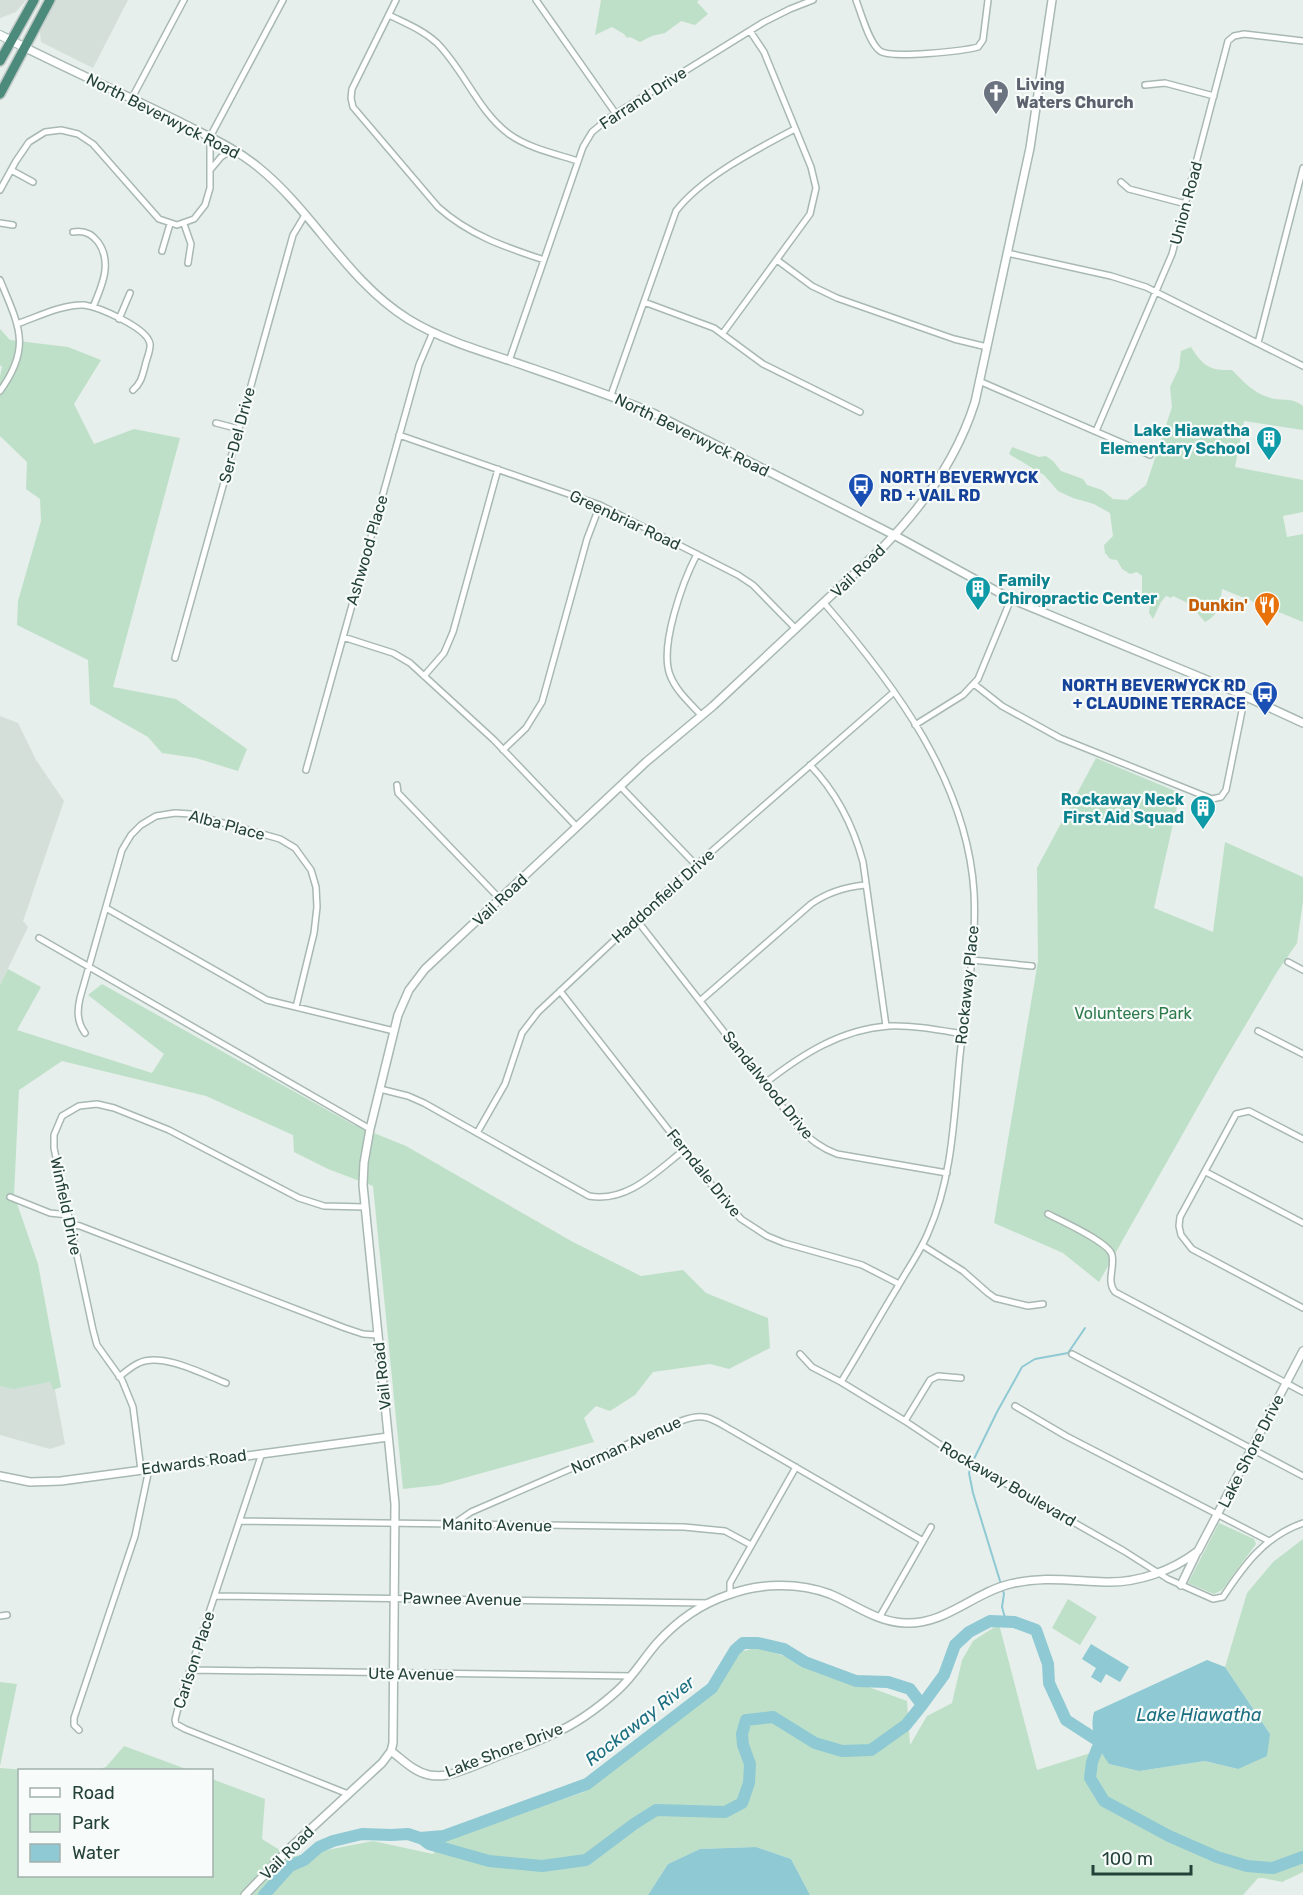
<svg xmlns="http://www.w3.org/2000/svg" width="1303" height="1895" viewBox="0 0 1303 1895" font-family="Rubik,sans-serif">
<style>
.built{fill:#d4dfda}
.green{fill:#bfe0c8}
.water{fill:#8ec9d4}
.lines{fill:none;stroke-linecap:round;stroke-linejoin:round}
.stream{stroke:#8ec9d4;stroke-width:2}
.river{stroke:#8ec9d4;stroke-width:12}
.minor-casing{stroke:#a8b8b2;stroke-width:8}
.tertiary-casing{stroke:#a8b8b2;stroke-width:10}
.secondary-casing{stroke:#a4bbb3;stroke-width:10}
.trunk-casing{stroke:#c2cac8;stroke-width:12}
.minor{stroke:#fff;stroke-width:5}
.tertiary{stroke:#fff;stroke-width:7}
.secondary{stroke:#fff;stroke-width:8}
.trunk{stroke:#4c8a7c;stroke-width:9}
.labels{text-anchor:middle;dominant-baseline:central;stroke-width:4.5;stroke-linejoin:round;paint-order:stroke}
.worship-label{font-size:16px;font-weight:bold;fill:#5b616d;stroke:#f7fbf9;text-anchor:start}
.street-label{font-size:16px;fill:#24423a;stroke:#f7fbf9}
.culture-label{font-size:16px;font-weight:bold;fill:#0d838f;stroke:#f7fbf9;text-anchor:end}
.transit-label{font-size:16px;font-weight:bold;fill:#164399;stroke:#f7fbf9;text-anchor:start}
.food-label{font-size:16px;font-weight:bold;fill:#c56008;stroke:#f7fbf9;text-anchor:end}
.park-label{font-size:16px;fill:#2d7a4b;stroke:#f7fbf9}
.water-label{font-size:18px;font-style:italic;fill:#1c6f80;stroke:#f7fbf9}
</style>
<rect width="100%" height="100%" fill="#e6efeb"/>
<path class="built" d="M 0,0 L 26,0 L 16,12 L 0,18 Z
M 56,0 L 128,0 L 93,68 L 41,42 L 40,32 Z
M 0,716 L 18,723 L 36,760 L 64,801 L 23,921 L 28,927 L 0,985 Z
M 0,1280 L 44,1383 L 50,1382 L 55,1390 L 65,1444 L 50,1449 L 0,1435 Z"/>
<path class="green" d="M 601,0 L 699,0 L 697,2 L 708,14 L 695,25 L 681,21 L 665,33 L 652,36 L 640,42 L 630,37 L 627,38 L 624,34 L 612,27 L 595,35 Z
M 0,329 L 10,340 L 68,347 L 101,360 L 74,404 L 94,444 L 134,429 L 180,438 L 113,687 L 176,699 L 247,749 L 238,771 L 196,758 L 162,753 L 148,737 L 90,704 L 88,660 L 17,625 L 18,601 L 41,521 L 40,499 L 26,489 L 27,462 L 0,436 L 0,376 L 2,367 L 0,365 Z
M 1191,347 C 1203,366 1210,371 1232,370 C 1243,381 1254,394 1271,398 C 1285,402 1289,396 1303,406 L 1303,430 L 1244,421 L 1235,467 L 1303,480 L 1303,512 L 1283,516 L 1287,537 L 1303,534 L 1303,622 L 1222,589 C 1220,604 1220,614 1205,622 L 1195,610 L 1191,607 L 1192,605 L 1173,596 L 1171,598 L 1166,596 L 1161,602 L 1153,619 L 1149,613 L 1150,604 L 1142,598 L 1142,576 L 1137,572 L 1130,574 L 1122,569 L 1117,560 L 1110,559 L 1105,553 L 1104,545 L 1113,536 L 1110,513 L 1094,504 L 1073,498 L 1058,491 L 1044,475 L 1009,454 L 1012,447 L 1039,457 L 1046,456 L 1053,461 L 1061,471 L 1083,479 L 1087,485 L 1102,490 L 1113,499 L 1127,500 L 1146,485 L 1172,407 L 1170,387 L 1179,368 L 1181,351 Z
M 1096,758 L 1180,793 L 1154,908 L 1213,932 L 1225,842 L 1303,877 L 1303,901 L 1297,943 L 1277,972 L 1220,1068 L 1099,1282 L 1063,1253 L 994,1223 L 1038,961 L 1037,868 Z
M 8,969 L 41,987 L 17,1030 L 152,1073 L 164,1054 L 88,995 L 102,984 L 354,1125 L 406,1146 L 573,1242 L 641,1276 L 683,1270 L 706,1293 L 768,1318 L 770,1348 L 729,1369 L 710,1364 L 653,1372 L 635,1395 L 610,1411 L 596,1406 L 584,1418 L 594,1442 L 439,1485 L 403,1489 L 373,1186 L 328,1169 L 294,1152 L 293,1135 L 206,1096 L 62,1061 L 19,1090 L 14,1195 L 38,1264 L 61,1387 L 53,1390 L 50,1382 L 13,1389 L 0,1386 L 0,985 Z
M 1219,1523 L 1254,1539 L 1256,1544 L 1222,1590 L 1214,1594 L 1188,1583 Z
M 1303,1539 L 1303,1872 L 1282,1882 L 1263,1878 L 1258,1878 L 1243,1895 L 810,1895 L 791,1859 L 756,1847 L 700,1849 L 668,1864 L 648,1895 L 0,1895 L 0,1768 L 26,1770 L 20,1770 L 20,1876 L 212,1876 L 212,1779 L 265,1799 L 262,1839 L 291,1857 L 373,1841 L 433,1854 L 442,1841 L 584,1792 L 715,1692 L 740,1652 L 759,1647 L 907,1701 L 910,1745 L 927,1716 L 952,1703 L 962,1660 L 973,1641 L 999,1624 L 1037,1770 L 1100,1750 L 1109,1764 L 1139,1771 L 1205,1761 L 1238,1769 L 1270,1734 L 1225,1667 L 1247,1593 L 1273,1562 Z
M 1068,1599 L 1097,1617 L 1080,1645 L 1052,1628 Z
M 0,1682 L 17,1684 L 0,1766 Z
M 124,1746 L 189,1770 L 95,1770 L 106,1767 Z"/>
<path class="water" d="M 1091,1644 L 1129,1667 L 1120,1682 L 1106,1674 L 1101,1683 L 1091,1677 L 1096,1668 L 1082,1659 Z
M 1207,1660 L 1225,1667 L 1270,1734 L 1267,1756 L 1238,1769 L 1205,1761 L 1139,1771 L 1109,1764 C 1097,1747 1089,1732 1094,1712 Z
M 756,1847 L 791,1859 L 810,1895 L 648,1895 L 668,1864 L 700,1849 Z"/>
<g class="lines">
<path class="stream" d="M 1006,1621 L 1002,1607 L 1004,1594 L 973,1493 L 969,1473 L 973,1461 L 997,1412 L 1022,1367 L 1035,1359 L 1068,1353 L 1085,1328"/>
<path class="river" d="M 421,1838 L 429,1844 L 489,1861 L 542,1866 L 586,1860 L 634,1824 L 656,1810 L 725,1812 L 742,1803 L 749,1783 L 750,1764 L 743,1745 L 742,1734 L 746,1720 L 773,1717 L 815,1743 L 842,1751 L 871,1750 L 906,1725 L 922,1705
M 264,1895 L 290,1866 L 304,1860 L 319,1847 L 333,1841 L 362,1834 L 391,1835 L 408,1834 L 420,1838 L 444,1836 L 587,1784 L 712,1688 L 735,1650 L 743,1643 L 758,1643 L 784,1649 L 805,1662 L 856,1681 L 888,1682 L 910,1689 L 922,1705 L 944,1675 L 955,1645 L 969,1632 L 990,1621 L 1014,1622 L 1036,1630 L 1048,1664 L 1049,1683 L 1066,1720 L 1100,1742 L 1092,1762 L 1090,1778 L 1104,1801 L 1169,1836 L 1217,1857 L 1247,1866 L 1273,1868 L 1303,1857"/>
<defs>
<path id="minor" d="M 396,0 L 352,89 L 351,98 L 353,107 L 438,207 C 469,235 505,247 544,260
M 536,0 L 616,114
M 856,0 C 861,13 869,43 880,51 C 891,59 963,51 978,47 L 983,40 L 988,0
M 389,15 C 405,23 423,30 437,43 C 464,70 478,111 509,134 C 528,148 556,154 578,161
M 1145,85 L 1165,83 L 1214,96
M 132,98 L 184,0
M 211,169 L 221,157 L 232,150
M 11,170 L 33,182
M 1121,182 L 1129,189 L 1186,204
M 0,190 L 16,161 L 29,142 L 45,132 L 61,130 L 78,134 L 93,144 L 159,219 L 177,225 L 194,219 L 205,205 L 210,188 L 210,137 L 283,0
M 0,223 L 13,225
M 184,224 L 191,244 L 188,263
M 73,232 C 95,228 107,250 105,270 C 104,282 98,295 93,307
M 162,251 L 170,224
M 1007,253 L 1111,276 L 1146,287 L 1303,366
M 777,260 L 812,286 L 837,298 L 954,339 L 987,347
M 0,280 C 19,326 32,347 0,391
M 644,302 L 714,328 L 763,364 L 860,412
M 119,319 L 130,293
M 17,324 C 37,317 63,304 84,305 C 99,307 148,328 150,344 C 151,350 146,360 145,366 C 142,377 141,383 133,390
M 723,333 L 810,214 L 816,188 L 811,167 L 764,52 L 750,31
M 1258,343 L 1303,168
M 509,361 L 583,147 L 592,132 L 609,118 L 764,22 L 790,9 L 813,0
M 979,381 L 1150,455
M 611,395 L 676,211 C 702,177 757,149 795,129
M 216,423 L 239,429
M 1096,431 L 1172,254 L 1228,41 L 1234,36 L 1244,34 L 1303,41
M 399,435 L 600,505 L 738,575 L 753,585 L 796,629
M 697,554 C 683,581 659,646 670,675 C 676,691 690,703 701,715
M 824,603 C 894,684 967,781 974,892 C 977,947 966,1001 960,1055 C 954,1115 953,1177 928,1233 C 920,1252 907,1270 897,1288 C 878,1319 860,1351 841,1382
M 343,637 L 393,653 L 410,663 L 494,740 L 577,827
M 175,658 L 293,235 L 305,215
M 424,676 L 444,653 L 453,632 L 498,469
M 974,684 L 1002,706 L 1060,738 L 1212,799 L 1221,797 L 1226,790 L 1245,696
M 915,725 L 963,695 L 978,679 L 1011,599
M 503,750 L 526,728 L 542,702 L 587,539 L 600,505
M 810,765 C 837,793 853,825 863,862 L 886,1026
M 306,770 L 419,365 L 433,332
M 397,785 L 398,793 L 500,899
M 620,786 L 696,865
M 106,908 L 267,1000 L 394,1031
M 636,919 L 799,1128 C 811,1140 821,1148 837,1154 L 947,1173
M 39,938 L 370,1129
M 972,960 L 1032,966
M 1288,962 L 1303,970
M 560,991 L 717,1192 L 741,1219 L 767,1236 L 784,1243 L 862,1265 L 899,1284
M 700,1001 L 811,904 C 828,892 845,887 865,885
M 1258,1031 L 1303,1054
M 85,1033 C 77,1022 77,1011 80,998 L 122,850 L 131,835 L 141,825 L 156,816 L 175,813 L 191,814 L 280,839 L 295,848 L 311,870 L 316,887 L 317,907 L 314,933 L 296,1007
M 764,1084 C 801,1055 841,1029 889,1026 C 913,1025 939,1030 963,1034
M 380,1089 L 408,1096 L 424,1103 L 589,1196 C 627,1203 656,1172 684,1150
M 477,1133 L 505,1084 L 522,1033 L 538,1012 L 671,887 L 894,692
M 1303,1139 L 1249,1111 L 1236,1114 L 1180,1217 L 1179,1226 L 1181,1235 L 1192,1249 L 1303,1308
M 1206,1172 L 1303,1223
M 10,1197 L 50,1213 L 68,1215
M 1048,1214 C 1061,1221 1109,1242 1112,1255 C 1115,1268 1106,1281 1115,1292 L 1303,1392
M 70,1224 L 80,1226 L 345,1328 L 363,1334 L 377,1335
M 922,1245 L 963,1271 L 988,1293 L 995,1298 L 1028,1306 L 1043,1304
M 800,1354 L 812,1367 L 841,1382 L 905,1421 L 959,1457 L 1124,1551 L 1168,1579 L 1213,1599 L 1223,1597 C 1244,1565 1265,1536 1303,1523
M 1072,1354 L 1303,1476
M 119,1377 C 125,1372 132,1366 139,1363 C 162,1352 203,1374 226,1383
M 1015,1406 L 1066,1436 L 1269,1541
M 905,1421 L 930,1380 L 938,1376 L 961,1378
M 262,1453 L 180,1700 L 175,1720 L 176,1724 L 185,1729 L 348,1794
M 141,1470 L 133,1407 L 122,1380 L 97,1345 L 93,1330 L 54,1148 L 54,1135 L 62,1116 L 79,1106 L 97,1104 L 114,1108 L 169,1130 L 299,1198 L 324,1206 L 365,1207
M 240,1521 L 684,1527 L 725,1531 L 751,1545
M 452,1525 L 471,1512 L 681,1421 C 707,1411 713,1420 735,1432 L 923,1541
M 730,1594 L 730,1583 L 796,1467
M 215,1596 L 708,1603
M 0,1616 L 7,1615
M 879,1618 L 931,1527
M 190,1670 L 632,1676
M 79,1730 L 74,1725 L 74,1718 L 135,1536 L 149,1469"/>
<path id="tertiary" d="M 24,47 C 76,73 128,96 180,122 C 207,136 235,148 258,167 C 314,212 346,280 408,319 C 439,338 474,349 508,360 C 557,377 606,393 653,413 L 894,535 L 1011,599 L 1229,689 L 1303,723
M 0,1476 L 30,1482 L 61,1481 L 388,1437
M 1181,1585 L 1196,1554
M 391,1751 C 403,1760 414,1772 429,1775 C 435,1776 442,1776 447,1775 C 464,1771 482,1763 498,1756 C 516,1749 535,1743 553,1734 C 576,1724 598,1708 617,1691 C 633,1677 643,1659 657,1643 C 676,1622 701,1604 728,1595 C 759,1583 798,1582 830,1594 C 856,1605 877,1622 905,1623 C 945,1625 973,1593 1010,1584 C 1042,1576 1072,1581 1105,1582 C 1138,1583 1172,1571 1198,1551 L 1303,1351
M 245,1895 L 291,1847 L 382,1763 L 391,1751 L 393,1743 L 395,1504 L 363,1185 L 364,1163 L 370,1129 L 398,1015 L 409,990 L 425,969 L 646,762 L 713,706 L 884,546 C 923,506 958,456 975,402 L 1030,148 L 1052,0"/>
<path id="secondary" d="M 0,35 L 24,47"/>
<path id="trunk" d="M 0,61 L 34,0
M 0,94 L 50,0"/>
</defs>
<use href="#minor" class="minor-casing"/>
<use href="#tertiary" class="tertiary-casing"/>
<use href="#secondary" class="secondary-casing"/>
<use href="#trunk" class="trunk-casing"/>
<use href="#minor" class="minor"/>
<use href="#tertiary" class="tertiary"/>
<use href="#secondary" class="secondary"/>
<use href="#trunk" class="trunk"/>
</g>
<defs>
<symbol id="church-pin" viewBox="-11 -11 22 30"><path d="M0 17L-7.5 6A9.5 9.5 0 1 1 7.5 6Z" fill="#6b7280" stroke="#f7fbf9"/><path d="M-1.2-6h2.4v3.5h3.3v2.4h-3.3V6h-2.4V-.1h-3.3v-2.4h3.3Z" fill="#fff"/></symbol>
<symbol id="building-pin" viewBox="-11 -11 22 30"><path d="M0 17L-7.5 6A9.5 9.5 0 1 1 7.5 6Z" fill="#0f9aa8" stroke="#f7fbf9"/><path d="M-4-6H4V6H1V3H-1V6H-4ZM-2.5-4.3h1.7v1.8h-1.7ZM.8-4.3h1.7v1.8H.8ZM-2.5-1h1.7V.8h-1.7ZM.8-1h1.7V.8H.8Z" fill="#fff"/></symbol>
<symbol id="bus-pin" viewBox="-11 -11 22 30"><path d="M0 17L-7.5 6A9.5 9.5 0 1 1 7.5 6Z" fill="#1a4fb4" stroke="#f7fbf9"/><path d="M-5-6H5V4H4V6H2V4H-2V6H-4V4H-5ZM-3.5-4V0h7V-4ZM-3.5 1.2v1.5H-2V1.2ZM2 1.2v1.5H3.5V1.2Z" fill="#fff"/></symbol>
<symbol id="restaurant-pin" viewBox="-11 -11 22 30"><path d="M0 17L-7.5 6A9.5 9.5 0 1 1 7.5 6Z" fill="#e8710a" stroke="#f7fbf9"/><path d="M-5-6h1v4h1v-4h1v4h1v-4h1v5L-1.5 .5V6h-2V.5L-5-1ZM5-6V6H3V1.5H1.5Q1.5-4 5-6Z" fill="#fff"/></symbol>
</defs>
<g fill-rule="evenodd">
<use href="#church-pin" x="981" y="78" width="30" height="40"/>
<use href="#building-pin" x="1254" y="424" width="30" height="40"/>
<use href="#bus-pin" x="846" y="471" width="30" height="40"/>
<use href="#building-pin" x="963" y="574" width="30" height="40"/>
<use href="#restaurant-pin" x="1252" y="590" width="30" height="40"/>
<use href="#bus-pin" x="1250" y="679" width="30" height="40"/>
<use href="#building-pin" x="1188" y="793" width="30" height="40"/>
</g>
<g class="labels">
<g class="worship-label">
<text x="1016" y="84">Living<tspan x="1016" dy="18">Waters Church</tspan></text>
</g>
<g class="street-label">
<text transform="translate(643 98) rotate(-33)">Farrand Drive</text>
<text transform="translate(163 116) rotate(27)">North Beverwyck Road</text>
<text transform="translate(1186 203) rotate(-75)">Union Road</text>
<text transform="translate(237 435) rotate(-75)">Ser-Del Drive</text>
<text transform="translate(692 435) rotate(26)">North Beverwyck Road</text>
<text transform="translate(625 520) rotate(25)">Greenbriar Road</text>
<text transform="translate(367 550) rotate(-74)">Ashwood Place</text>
<text transform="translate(858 571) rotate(-44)">Vail Road</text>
<text transform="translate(227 825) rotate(15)">Alba Place</text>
<text transform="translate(663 896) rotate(-42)">Haddonfield Drive</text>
<text transform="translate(500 900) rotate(-43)">Vail Road</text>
<text transform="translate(967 985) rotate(-84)">Rockaway Place</text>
<text transform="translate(768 1085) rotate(51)">Sandalwood Drive</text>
<text transform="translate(704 1173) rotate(51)">Ferndale Drive</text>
<text transform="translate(66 1206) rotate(78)">Winfield Drive</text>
<text transform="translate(382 1376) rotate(-96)">Vail Road</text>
<text transform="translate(626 1445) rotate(-24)">Norman Avenue</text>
<text transform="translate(1251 1451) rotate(-63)">Lake Shore Drive</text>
<text transform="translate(194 1462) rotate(-8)">Edwards Road</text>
<text transform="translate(1008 1484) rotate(30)">Rockaway Boulevard</text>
<text transform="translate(497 1525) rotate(1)">Manito Avenue</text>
<text transform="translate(462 1599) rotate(1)">Pawnee Avenue</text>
<text transform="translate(194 1660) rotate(-72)">Carlson Place</text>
<text transform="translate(411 1674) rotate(1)">Ute Avenue</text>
<text transform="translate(504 1750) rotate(-21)">Lake Shore Drive</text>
<text transform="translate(287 1853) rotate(-45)">Vail Road</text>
</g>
<g class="culture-label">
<text x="1250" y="430">Lake Hiawatha<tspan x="1250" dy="18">Elementary School</tspan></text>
<text x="998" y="580" text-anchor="start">Family<tspan x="998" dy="18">Chiropractic Center</tspan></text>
<text x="1184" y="799">Rockaway Neck<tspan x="1184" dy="18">First Aid Squad</tspan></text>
</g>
<g class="transit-label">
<text x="880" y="477">NORTH BEVERWYCK<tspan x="880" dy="18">RD + VAIL RD</tspan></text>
<text x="1246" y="685" text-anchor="end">NORTH BEVERWYCK RD<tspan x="1246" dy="18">+ CLAUDINE TERRACE</tspan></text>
</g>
<g class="food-label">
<text x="1248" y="605">Dunkin'</text>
</g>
<g class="park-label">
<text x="1133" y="1013">Volunteers Park</text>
</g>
<g class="water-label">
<text x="1199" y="1715">Lake Hiawatha</text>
<text transform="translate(640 1721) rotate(-38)">Rockaway River</text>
</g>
</g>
<rect x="18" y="1769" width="195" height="108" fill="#f7fbf9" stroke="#a3b1ad" stroke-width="1.5"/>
<rect x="30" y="1788" width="30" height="9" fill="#ffffff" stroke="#a3b1ad" stroke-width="1.5"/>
<text x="72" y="1799" font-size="18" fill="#24423a">Road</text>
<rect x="30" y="1814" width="30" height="18" fill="#bfe0c8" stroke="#a3b1ad" stroke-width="1.5"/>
<text x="72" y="1829" font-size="18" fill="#24423a">Park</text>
<rect x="30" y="1844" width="30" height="18" fill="#8ec9d4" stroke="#a3b1ad" stroke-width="1.5"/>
<text x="72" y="1859" font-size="18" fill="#24423a">Water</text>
<path d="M1093 1865v9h98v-9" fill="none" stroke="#24423a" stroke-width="3"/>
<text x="1102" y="1865" font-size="18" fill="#24423a" stroke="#f7fbf9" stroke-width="4.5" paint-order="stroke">100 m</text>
</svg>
